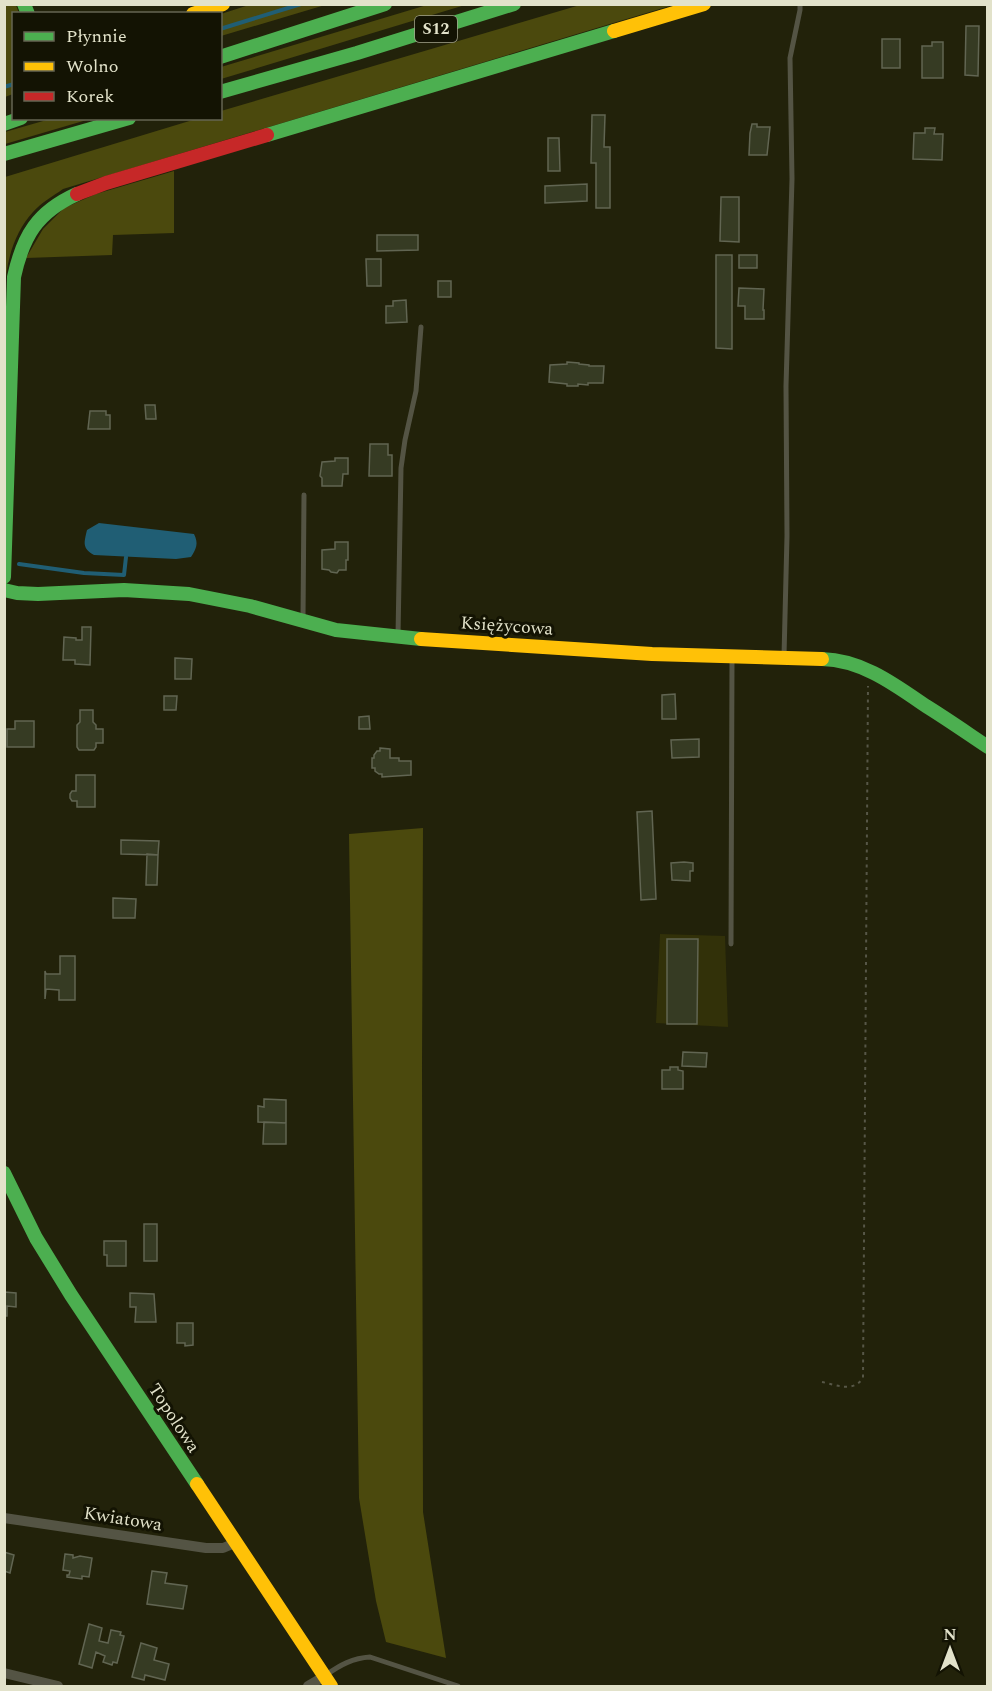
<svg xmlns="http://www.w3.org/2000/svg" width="992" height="1691" viewBox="0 0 992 1691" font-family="Spectral,serif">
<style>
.built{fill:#323109}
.green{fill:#4b490d}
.water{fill:#205e74}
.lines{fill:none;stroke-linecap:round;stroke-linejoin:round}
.stream{stroke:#205e74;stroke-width:4}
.building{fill:#363b23;stroke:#616552;stroke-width:1.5}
.path{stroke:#575747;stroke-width:2;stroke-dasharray:3 4.5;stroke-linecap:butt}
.lane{stroke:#545444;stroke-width:5}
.street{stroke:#545444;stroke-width:10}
.fast{stroke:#4caf50;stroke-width:14}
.slow{stroke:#ffc107;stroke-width:14}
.jam{stroke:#c62828;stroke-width:14}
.labels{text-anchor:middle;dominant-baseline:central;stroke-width:6;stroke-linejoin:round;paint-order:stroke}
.shield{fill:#131303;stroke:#a4a48e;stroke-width:1.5}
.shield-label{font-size:16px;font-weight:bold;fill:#e2e2ca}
.street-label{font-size:18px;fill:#e2e2ca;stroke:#131303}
</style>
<rect width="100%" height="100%" fill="#22220a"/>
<path class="built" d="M 660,934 L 725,936 L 728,1027 L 656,1023 Z"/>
<path class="green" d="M 252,4 L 325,4 L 325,5 L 221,36 L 221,14 Z
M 4,5 L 16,5 L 19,13 L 14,14 L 13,94 L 5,97 Z
M 427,5 L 465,5 L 221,79 L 221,67 Z
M 580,5 L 673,5 L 63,189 C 53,196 41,203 33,212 C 13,234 5,265 5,294 L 5,177 L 196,119 L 220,118 L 221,111 Z
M 50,119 L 90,119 L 5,144 L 5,132 Z
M 174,171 L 174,233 L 113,235 L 112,255 L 26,258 L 43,229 L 64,208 L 96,194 Z
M 423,828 L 422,1067 L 423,1512 L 446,1658 L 386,1642 L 376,1601 L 359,1498 L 349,834 Z"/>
<path class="water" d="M 99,523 L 194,534 C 199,544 196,549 191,557 L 176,559 L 94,555 C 82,548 84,543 87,530 Z"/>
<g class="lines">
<path class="stream" d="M 220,29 L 301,4
M 4,87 L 14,84
M 19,564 L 84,573 L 124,575 L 126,557"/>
</g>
<path class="building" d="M 966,26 L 979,26 L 978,76 L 965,75 Z
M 882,39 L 900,39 L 900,68 L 882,68 Z
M 932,42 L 943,42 L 943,78 L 922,78 L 922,46 L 932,46 Z
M 592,115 L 605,115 L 604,147 L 610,147 L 610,208 L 596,208 L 596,163 L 591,163 Z
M 752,124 L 757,124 L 757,127 L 770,127 L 767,155 L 749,155 L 750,133 Z
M 925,128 L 935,128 L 934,134 L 943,134 L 942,160 L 913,159 L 914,133 L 925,133 Z
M 548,138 L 559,138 L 560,171 L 548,171 Z
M 587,184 L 587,201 L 545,203 L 545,186 Z
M 721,197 L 739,197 L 739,242 L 720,241 Z
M 377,235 L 418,235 L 418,250 L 377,251 Z
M 716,255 L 732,255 L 732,349 L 716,348 Z
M 739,255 L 757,255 L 757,268 L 739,268 Z
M 366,259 L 381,259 L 381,286 L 367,286 Z
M 438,281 L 451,281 L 451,297 L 438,297 Z
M 739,288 L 764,289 L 763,310 L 764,310 L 764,319 L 745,319 L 745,306 L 738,306 Z
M 406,300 L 407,322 L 386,323 L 386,306 L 393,306 L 393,301 Z
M 567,362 L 579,363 L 579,364 L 589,365 L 589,366 L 604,366 L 603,383 L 588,383 L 588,385 L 578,384 L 578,386 L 567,386 L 567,384 L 549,382 L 550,365 L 567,364 Z
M 145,405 L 155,405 L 156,419 L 146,419 Z
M 90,411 L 106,411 L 106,415 L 110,415 L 110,429 L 88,429 Z
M 370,444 L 388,444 L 388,455 L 392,455 L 392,476 L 369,476 Z
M 335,458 L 348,458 L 348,474 L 343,474 L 342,486 L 322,486 L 322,478 L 320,476 L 322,462 L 335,461 Z
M 335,542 L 348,542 L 348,560 L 346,560 L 346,570 L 339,570 L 337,573 L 331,572 L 329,570 L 322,569 L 322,550 L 335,549 Z
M 82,627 L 91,627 L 90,665 L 75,664 L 75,660 L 63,660 L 64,637 L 76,638 L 76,640 L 82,640 Z
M 175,658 L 192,659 L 191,679 L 175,679 Z
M 675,694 L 676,719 L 662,719 L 662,695 Z
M 164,696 L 177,696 L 176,710 L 164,710 Z
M 80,710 L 93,710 L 93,722 L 96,725 L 96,729 L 103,729 L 103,743 L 96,743 L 96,747 L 94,750 L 79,750 L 77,747 L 77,725 L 80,722 Z
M 369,716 L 370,729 L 359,729 L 359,717 Z
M 15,721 L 34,721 L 34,747 L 7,747 L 7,729 L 15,729 Z
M 699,739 L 699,757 L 672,758 L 671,740 Z
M 380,748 L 390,749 L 390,758 L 399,758 L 399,761 L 411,761 L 411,775 L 382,777 L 382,774 L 379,774 L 375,771 L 375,768 L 372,768 L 372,758 L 374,758 L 374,755 L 377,751 L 380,751 Z
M 76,775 L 95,775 L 95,807 L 77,807 L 77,801 L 72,801 L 70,798 L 70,794 L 72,791 L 76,791 Z
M 652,811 L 656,899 L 641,900 L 637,812 Z
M 121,840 L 159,841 L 158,855 L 121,854 Z
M 147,854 L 158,855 L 157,885 L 146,885 Z
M 684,862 L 693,863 L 693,871 L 690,871 L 690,881 L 672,880 L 671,863 Z
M 113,898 L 136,899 L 135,918 L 113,918 Z
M 667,939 L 698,939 L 697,1024 L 667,1024 Z
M 60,956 L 75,956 L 75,1000 L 59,1000 L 59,990 L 46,989 L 45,999 L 45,971 L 46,974 L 60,974 Z
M 683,1052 L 707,1053 L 706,1067 L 682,1066 Z
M 670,1067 L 678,1067 L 678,1070 L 683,1071 L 683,1089 L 662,1089 L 662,1070 L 670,1070 Z
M 264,1099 L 286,1100 L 286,1123 L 258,1122 L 258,1106 L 264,1107 Z
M 264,1122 L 286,1123 L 286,1144 L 263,1144 Z
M 144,1224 L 157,1224 L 157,1261 L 144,1261 Z
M 104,1241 L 126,1241 L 126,1266 L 107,1266 L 107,1255 L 104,1255 Z
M 4,1292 L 16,1293 L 16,1307 L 7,1306 L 7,1316 L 4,1316 Z
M 130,1293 L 154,1294 L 156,1322 L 135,1322 L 136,1307 L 130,1307 Z
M 177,1323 L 193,1323 L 193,1345 L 185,1346 L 185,1343 L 177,1343 Z
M 4,1552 L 14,1555 L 10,1573 L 4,1571 Z
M 65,1554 L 73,1555 L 73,1558 L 80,1556 L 92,1558 L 89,1577 L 82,1576 L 82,1579 L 67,1577 L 67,1575 L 69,1575 L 70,1571 L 63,1570 Z
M 152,1571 L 167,1573 L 165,1583 L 187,1586 L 183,1609 L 147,1604 Z
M 89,1624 L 102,1628 L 99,1641 L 108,1643 L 111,1630 L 121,1632 L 120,1635 L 124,1636 L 117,1663 L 113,1662 L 112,1665 L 103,1662 L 105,1656 L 96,1652 L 92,1668 L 79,1664 Z
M 141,1643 L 157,1648 L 154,1660 L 169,1664 L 165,1680 L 145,1675 L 144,1680 L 132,1677 Z"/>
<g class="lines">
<path class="path" d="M 4,1153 L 7,1160
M 822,1382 C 837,1385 853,1393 863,1378 L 868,686"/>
<path class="lane" d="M 303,620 L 304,495
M 398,636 L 401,468 L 405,440 L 416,391 L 421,327
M 784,656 L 787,536 L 786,386 L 792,179 L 790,58 L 800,10 L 800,4
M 731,944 L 732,659
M 326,1675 C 340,1665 353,1658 370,1657 L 458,1686"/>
<path class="street" d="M 4,1518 L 206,1548 L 223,1548 L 235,1543
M 4,1673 L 58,1686
M 308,1686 L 325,1676"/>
<path class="fast" d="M 24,4 L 28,14
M 220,57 L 385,4
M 220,92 L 357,53 L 514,4
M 4,124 L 21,118
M 267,135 L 614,31
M 4,154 L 129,118
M 4,577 L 14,277 C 23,236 37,212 77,194
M 4,590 L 17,593 L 38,594 L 124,590 L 189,594 L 250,606 L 336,630 L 421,639
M 822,659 C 862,660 894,684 926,706 C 947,719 967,733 988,747
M 4,1173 L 36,1238 L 71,1295 L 197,1484"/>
<path class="slow" d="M 193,14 L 223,4
M 614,31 L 704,4
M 421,639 L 652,654 L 822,659
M 197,1484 L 331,1686"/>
<path class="jam" d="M 77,194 L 106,183 L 267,135"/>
</g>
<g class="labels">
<rect class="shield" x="415" y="16" width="42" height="26" rx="4.5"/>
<g class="shield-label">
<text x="436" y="29">S12</text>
</g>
<g class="street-label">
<text transform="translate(507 626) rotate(4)">Księżycowa</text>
<text transform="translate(174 1418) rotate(57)">Topolowa</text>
<text transform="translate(123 1519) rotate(9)">Kwiatowa</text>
</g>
</g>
<rect width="992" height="1691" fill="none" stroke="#e2e2ca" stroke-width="12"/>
<rect x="12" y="12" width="210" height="108" fill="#131303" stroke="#666653" stroke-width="1.5"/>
<rect x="24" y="32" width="30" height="9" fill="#4caf50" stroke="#666653" stroke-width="1.5"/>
<text x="66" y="42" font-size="18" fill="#e2e2ca">Płynnie</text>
<rect x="24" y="62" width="30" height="9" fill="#ffc107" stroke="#666653" stroke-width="1.5"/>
<text x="66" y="72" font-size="18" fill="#e2e2ca">Wolno</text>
<rect x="24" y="92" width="30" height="9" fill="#c62828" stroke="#666653" stroke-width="1.5"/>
<text x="66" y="102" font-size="18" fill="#e2e2ca">Korek</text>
<g transform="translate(950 1649)" stroke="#131303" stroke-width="4.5" paint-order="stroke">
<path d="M0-4.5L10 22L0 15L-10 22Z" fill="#e2e2ca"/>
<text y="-9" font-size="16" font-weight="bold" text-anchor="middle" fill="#e2e2ca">N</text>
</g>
</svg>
